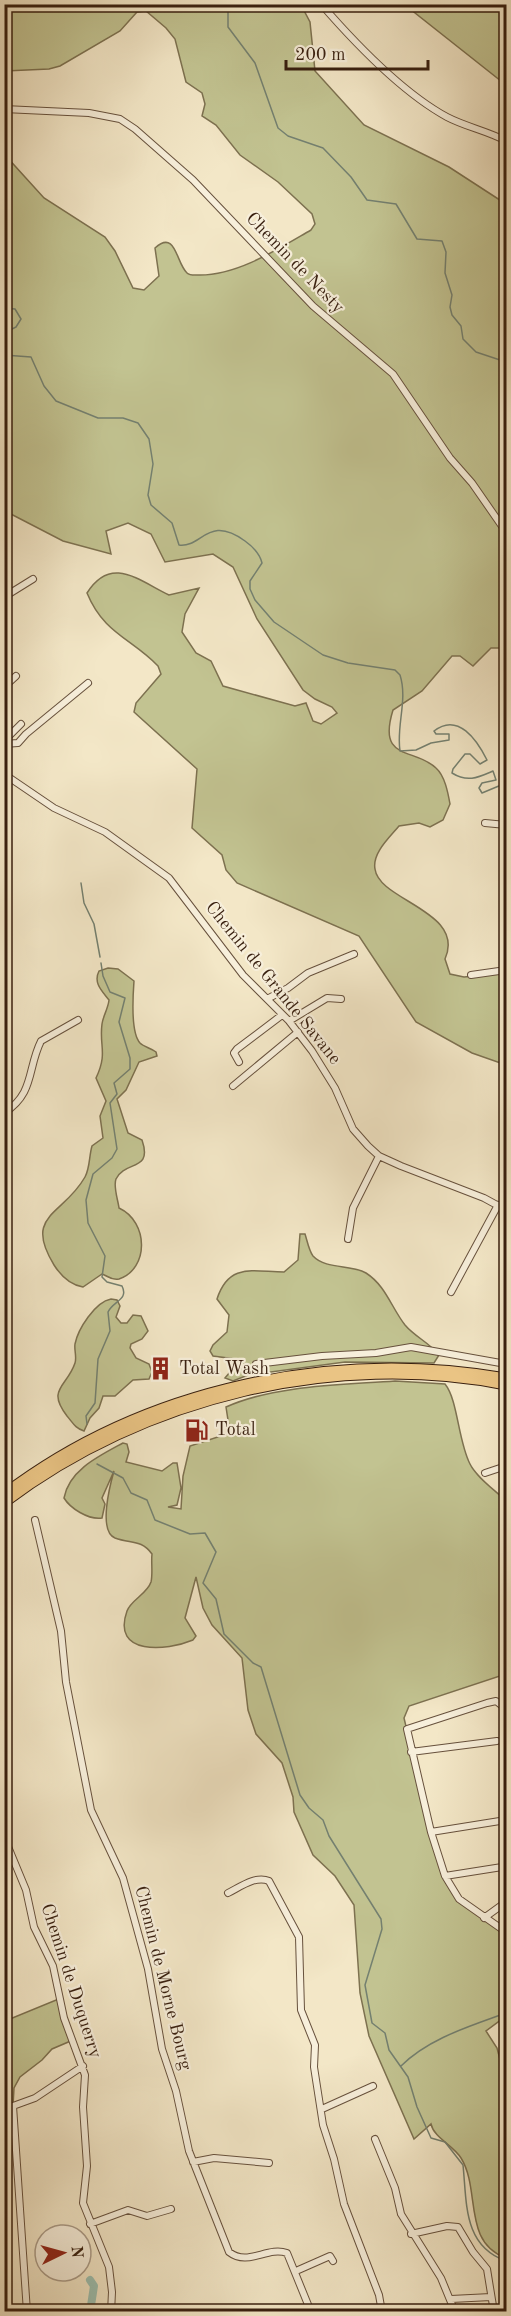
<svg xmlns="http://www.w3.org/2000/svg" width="511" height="2316" viewBox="0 0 511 2316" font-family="'Old Standard TT',serif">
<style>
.green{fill:#c2c391;stroke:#7d7150;stroke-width:1.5}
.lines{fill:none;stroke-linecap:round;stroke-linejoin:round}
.stream{stroke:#748070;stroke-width:1.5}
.river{stroke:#9cc0b1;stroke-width:8}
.minor-casing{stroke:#67513d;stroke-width:8}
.highway-casing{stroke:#381f0f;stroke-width:11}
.minor{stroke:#f7efdb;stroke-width:6}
.highway{stroke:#eac484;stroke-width:9}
.labels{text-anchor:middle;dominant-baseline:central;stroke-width:4.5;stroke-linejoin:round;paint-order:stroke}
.street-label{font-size:18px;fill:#381f0f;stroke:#f7efdb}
.poi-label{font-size:18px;fill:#381f0f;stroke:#f7efdb;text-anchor:start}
</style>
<rect width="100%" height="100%" fill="#f3e7c7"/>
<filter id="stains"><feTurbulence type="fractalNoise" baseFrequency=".00333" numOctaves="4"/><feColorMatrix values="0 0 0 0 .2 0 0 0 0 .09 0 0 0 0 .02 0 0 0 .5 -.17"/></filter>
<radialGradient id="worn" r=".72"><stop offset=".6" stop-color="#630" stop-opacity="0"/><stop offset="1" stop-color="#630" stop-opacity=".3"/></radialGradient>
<path class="green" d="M 5,5 L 301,5 L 310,22 L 315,71 L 364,125 L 449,167 L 506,204 L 506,648 L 491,648 L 473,666 L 460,656 L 452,656 L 422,691 L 393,710 C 377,762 414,747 436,768 C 445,776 448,793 450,804 L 443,820 L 430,827 L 419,823 L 399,826 C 390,837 372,853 375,869 C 379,901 466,911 445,959 L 450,974 L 464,977 L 506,973 L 506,1065 L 472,1053 L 416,1022 L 359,936 L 237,883 L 226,870 L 222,855 L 192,828 L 197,769 L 134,712 L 136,703 L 161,674 L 158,666 C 131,638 104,634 87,593 C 111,555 138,580 169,595 L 199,588 L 185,614 L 182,632 L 196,653 L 211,661 L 223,686 L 295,706 L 306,703 L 313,721 L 321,724 L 337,713 L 332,707 L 315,699 L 303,690 L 257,619 L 233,567 L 213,554 L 165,562 L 151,534 L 128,523 L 106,531 L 111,554 L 63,541 L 5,511 L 5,155 L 44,198 L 105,237 L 115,251 L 133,288 L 144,290 L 159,276 L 155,248 C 176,229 176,263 187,273 C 190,276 196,275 200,275 C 238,275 278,249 311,230 L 315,224 L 312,214 L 278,182 L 240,155 L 216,125 L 202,116 L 205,104 L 202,93 L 186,82 L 175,39 L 166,28 L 146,11 L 137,12 L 120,31 L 60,66 L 49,69 L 5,71 Z
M 405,5 L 506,5 L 506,85 Z
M 108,968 L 118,969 L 134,981 C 133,995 130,1032 140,1043 C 144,1047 151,1048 156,1052 L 157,1056 L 139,1062 L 126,1090 L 117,1099 L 128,1133 L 142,1140 C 153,1172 125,1160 116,1179 C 113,1186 118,1200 119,1208 C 149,1222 149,1269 119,1279 C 112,1281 108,1276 102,1274 L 83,1287 C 71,1285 61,1276 54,1265 C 23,1214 63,1216 85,1177 C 90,1168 89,1156 92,1146 L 103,1138 L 100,1116 L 106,1101 L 96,1078 C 108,1053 99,1046 102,1024 C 103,1016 108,1009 109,1000 C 102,991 93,983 99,971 Z
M 300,1234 L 305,1234 C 307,1240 309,1251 313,1256 C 326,1270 352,1264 366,1273 C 386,1286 391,1307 405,1325 C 415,1337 430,1343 439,1355 L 434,1363 L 345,1362 L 248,1375 L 233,1381 L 225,1378 L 236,1365 L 235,1359 L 213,1356 L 210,1351 L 213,1345 L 227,1332 L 229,1315 L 217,1299 C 229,1262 254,1272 284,1272 L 298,1260 Z
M 111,1299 L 117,1300 L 120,1306 L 116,1317 L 121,1323 L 127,1323 L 133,1315 L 141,1316 L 148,1331 L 142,1339 L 131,1344 L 130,1348 L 136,1358 L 149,1364 L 152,1372 L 149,1379 L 133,1380 L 115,1396 L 103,1396 L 99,1408 L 90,1418 L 84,1431 C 75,1428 73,1423 67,1416 C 46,1389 67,1387 75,1363 C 77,1357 74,1350 75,1344 C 78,1329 95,1302 111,1299 Z
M 395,1381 L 445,1384 C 458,1400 458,1441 470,1464 C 477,1478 495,1490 506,1501 L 506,1674 L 409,1706 L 404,1718 L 431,1832 L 455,1894 L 506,1932 L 506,2016 L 486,2031 L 497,2048 L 502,2067 L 506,2066 L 506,2258 C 462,2242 481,2190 461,2158 C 453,2145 434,2138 431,2124 L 414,2139 L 369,2036 L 360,1993 L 354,1905 L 335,1876 L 313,1855 L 294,1812 L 293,1797 L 282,1763 L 256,1734 L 248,1710 L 242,1658 L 212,1625 L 203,1608 L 196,1577 L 185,1618 L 196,1636 L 193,1640 C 167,1651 111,1656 127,1611 C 131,1600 147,1594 151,1582 C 153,1574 151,1562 152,1554 C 141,1539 131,1544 115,1538 C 98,1531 110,1485 114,1471 L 102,1498 L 105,1504 L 102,1518 C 88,1520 70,1508 64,1498 C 69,1470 99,1456 123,1443 L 127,1444 L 129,1452 L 126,1462 L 162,1471 L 173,1463 L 177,1463 L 181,1488 L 177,1505 L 168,1507 L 181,1509 L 183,1476 L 190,1446 L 230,1433 L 226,1407 C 275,1385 342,1385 395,1381 Z
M 61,1998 L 73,2040 L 52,2049 L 42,2060 L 20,2077 L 14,2088 L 13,2106 L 5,2107 L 5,2021 Z"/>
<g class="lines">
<path class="stream" d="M 228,4 L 228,27 L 255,63 L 278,128 L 288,136 L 323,148 L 351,177 L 367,200 L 396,204 L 417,239 L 442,241 L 446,252 L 445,273 L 452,295 L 450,307 L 452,315 L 461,326 L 463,339 L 476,352 L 506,362
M 4,308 L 15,309 L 21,319 L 16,327 L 4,333
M 4,355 L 31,357 L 44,386 L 56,401 L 98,418 L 123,418 L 138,423 L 149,439 L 153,464 L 148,495 L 151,505 L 172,523 L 179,545 C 202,548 208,514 245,541 C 252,546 260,554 262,563 L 250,581 L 250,589 L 255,600 L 274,622 L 323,655 L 348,663 L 395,670 L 400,675 C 408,700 396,726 400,751 L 416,750 L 431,743 L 449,740 L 449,734 L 436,734 L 434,731 C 458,712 477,740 487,760 L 480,764 L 470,754 L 465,754 L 453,769 L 452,773 C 468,783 479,777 493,771 L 496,780 L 482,783 L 479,788 L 482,793 L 506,783
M 81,883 L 84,903 L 94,924 L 100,957
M 87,1424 L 86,1416 L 95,1403 L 98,1359 L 110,1331 L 108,1312 C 113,1301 129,1300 122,1286 L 107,1282 L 102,1277 L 105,1256 L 88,1223 L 86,1200 L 93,1174 L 112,1158 L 117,1149 L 110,1103 L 117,1094 L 114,1083 L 130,1069 L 130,1058 L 119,1022 L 125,998 L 110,992 L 103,976 L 101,963
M 97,1464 L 123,1478 L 131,1493 L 147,1500 L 155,1520 L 190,1534 L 205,1533 L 216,1552 L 203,1583 L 216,1599 L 224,1634 L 253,1663 L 261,1667 L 300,1795 L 309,1808 L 323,1820 L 329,1836 L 381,1919 L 382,1929 L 365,1985 L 372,2023 L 385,2033 L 389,2050 L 408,2077 L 417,2107 L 431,2138 L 445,2142 L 463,2165 C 467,2203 463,2246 506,2261
M 401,2066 C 429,2038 471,2026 506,2013"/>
<path class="river" d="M 90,2280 L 94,2286 L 90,2312"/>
<defs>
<path id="minor" d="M 321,4 C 354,42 403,93 447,117 C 466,127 488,131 506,141
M 4,109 L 89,113 L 120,119 L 135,129 L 193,180 L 313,306 L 393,374 L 450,458 L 472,483 L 506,532
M 4,597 L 33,579
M 4,687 L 16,676
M 4,741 L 21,724
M 4,744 L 18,743 L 26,734 L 88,683
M 4,774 L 54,808 L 105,832 L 169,878 L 243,975 L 289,1021 L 312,1051 L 335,1088 L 353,1129 L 368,1146 L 379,1156 L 401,1166 L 484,1198 L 506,1210
M 485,823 L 506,825
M 471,975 L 506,970
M 267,999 L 288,988 L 308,973 L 354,954
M 289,1021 L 327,998 L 341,999
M 239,1062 L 234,1053 L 237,1049 L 282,1015
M 233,1086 L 298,1032
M 4,1113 C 35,1093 27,1069 41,1041 L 78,1020
M 348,1239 L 353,1208 L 379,1156
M 451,1292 L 498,1205
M 256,1364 L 322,1356 L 376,1353 L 411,1347 L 506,1364
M 4,1448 L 5,1448
M 485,1473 L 506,1466
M 35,1520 L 61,1631 L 66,1682 L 91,1810 L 123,1878 L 148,1969 L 162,2049 L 176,2091 L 189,2151 L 229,2252 C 248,2267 267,2246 287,2253 L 311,2312
M 411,1752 L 497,1741
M 431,1832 L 506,1820
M 4,1837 L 26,1890 L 34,1927 L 53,1966 L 64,2018 L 85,2075 L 83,2107 L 87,2166 L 83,2203 L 109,2267 L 112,2292 L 111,2312
M 502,1867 L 445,1876 L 459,1899 L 506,1932
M 445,1876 L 431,1832 L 407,1729 L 487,1703 L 496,1701 L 506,1709
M 228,1893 C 240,1887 256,1875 269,1881 L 299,1937 L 301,2010 L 315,2045 L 314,2067 L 323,2125 L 334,2159 L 344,2204 L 379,2295 L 382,2312
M 484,1918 L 506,1902
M 322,2109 L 373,2086
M 375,2139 L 395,2188 L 401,2214 L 441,2278 L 455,2312
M 193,2162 L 214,2158 L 269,2163
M 90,2224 L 128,2210 L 147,2216 L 171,2209
M 411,2234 L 447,2226 L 458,2227 L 473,2252 L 487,2269 L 494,2312
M 296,2271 L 330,2256 L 333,2261
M 451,2299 L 491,2297
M 27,2312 L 13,2106 L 35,2098 L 83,2066"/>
<path id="highway" d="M 4,1494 C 145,1387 334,1348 506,1378
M 4,1503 C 143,1397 336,1351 506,1385"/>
</defs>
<use href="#minor" class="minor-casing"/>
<use href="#highway" class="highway-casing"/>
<use href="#minor" class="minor"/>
<use href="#highway" class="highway"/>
</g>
<defs>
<symbol id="building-bare" viewBox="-9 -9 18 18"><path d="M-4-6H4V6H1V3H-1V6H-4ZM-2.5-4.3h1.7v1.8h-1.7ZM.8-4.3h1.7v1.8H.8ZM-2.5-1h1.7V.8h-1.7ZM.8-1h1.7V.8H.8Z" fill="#8f2418" stroke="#f7efdb" stroke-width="2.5" paint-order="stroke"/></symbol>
<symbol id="fuel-bare" viewBox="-9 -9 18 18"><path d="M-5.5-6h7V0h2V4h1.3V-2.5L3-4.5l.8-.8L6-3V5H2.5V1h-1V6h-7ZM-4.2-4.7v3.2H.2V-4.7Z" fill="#8f2418" stroke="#f7efdb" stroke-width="2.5" paint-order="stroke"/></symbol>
</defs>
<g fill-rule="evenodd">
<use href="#building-bare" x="144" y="1352" width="33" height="33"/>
<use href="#fuel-bare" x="180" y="1414" width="33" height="33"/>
</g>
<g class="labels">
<g class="street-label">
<text transform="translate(295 263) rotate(46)">Chemin de Nesty</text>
<text transform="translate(273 983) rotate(51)">Chemin de Grande Savane</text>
<text transform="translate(163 1978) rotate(76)">Chemin de Morne Bourg</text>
<text transform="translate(71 1981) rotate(72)">Chemin de Duquerry</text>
</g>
<g class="poi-label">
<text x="179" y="1369">Total Wash</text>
<text x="215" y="1430">Total</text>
</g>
</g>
<rect width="511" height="2316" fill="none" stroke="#f3e7c7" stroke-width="24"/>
<rect x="6" y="6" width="499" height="2304" fill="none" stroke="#381f0f" stroke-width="3"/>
<rect x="12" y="12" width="487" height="2292" fill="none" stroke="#381f0f" stroke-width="1.5"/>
<g transform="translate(63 2253) rotate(85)"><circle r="28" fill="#f7efdb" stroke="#ab9c89" stroke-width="1.5"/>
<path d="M0-4.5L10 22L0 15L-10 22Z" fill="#8f2418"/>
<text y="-9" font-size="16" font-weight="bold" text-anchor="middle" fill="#381f0f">N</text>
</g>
<path d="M286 60v9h142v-9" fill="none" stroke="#381f0f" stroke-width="3"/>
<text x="295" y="60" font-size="18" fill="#381f0f" stroke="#f7efdb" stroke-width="4.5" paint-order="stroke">200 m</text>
<rect width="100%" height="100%" filter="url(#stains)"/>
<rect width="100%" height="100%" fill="url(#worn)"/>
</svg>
